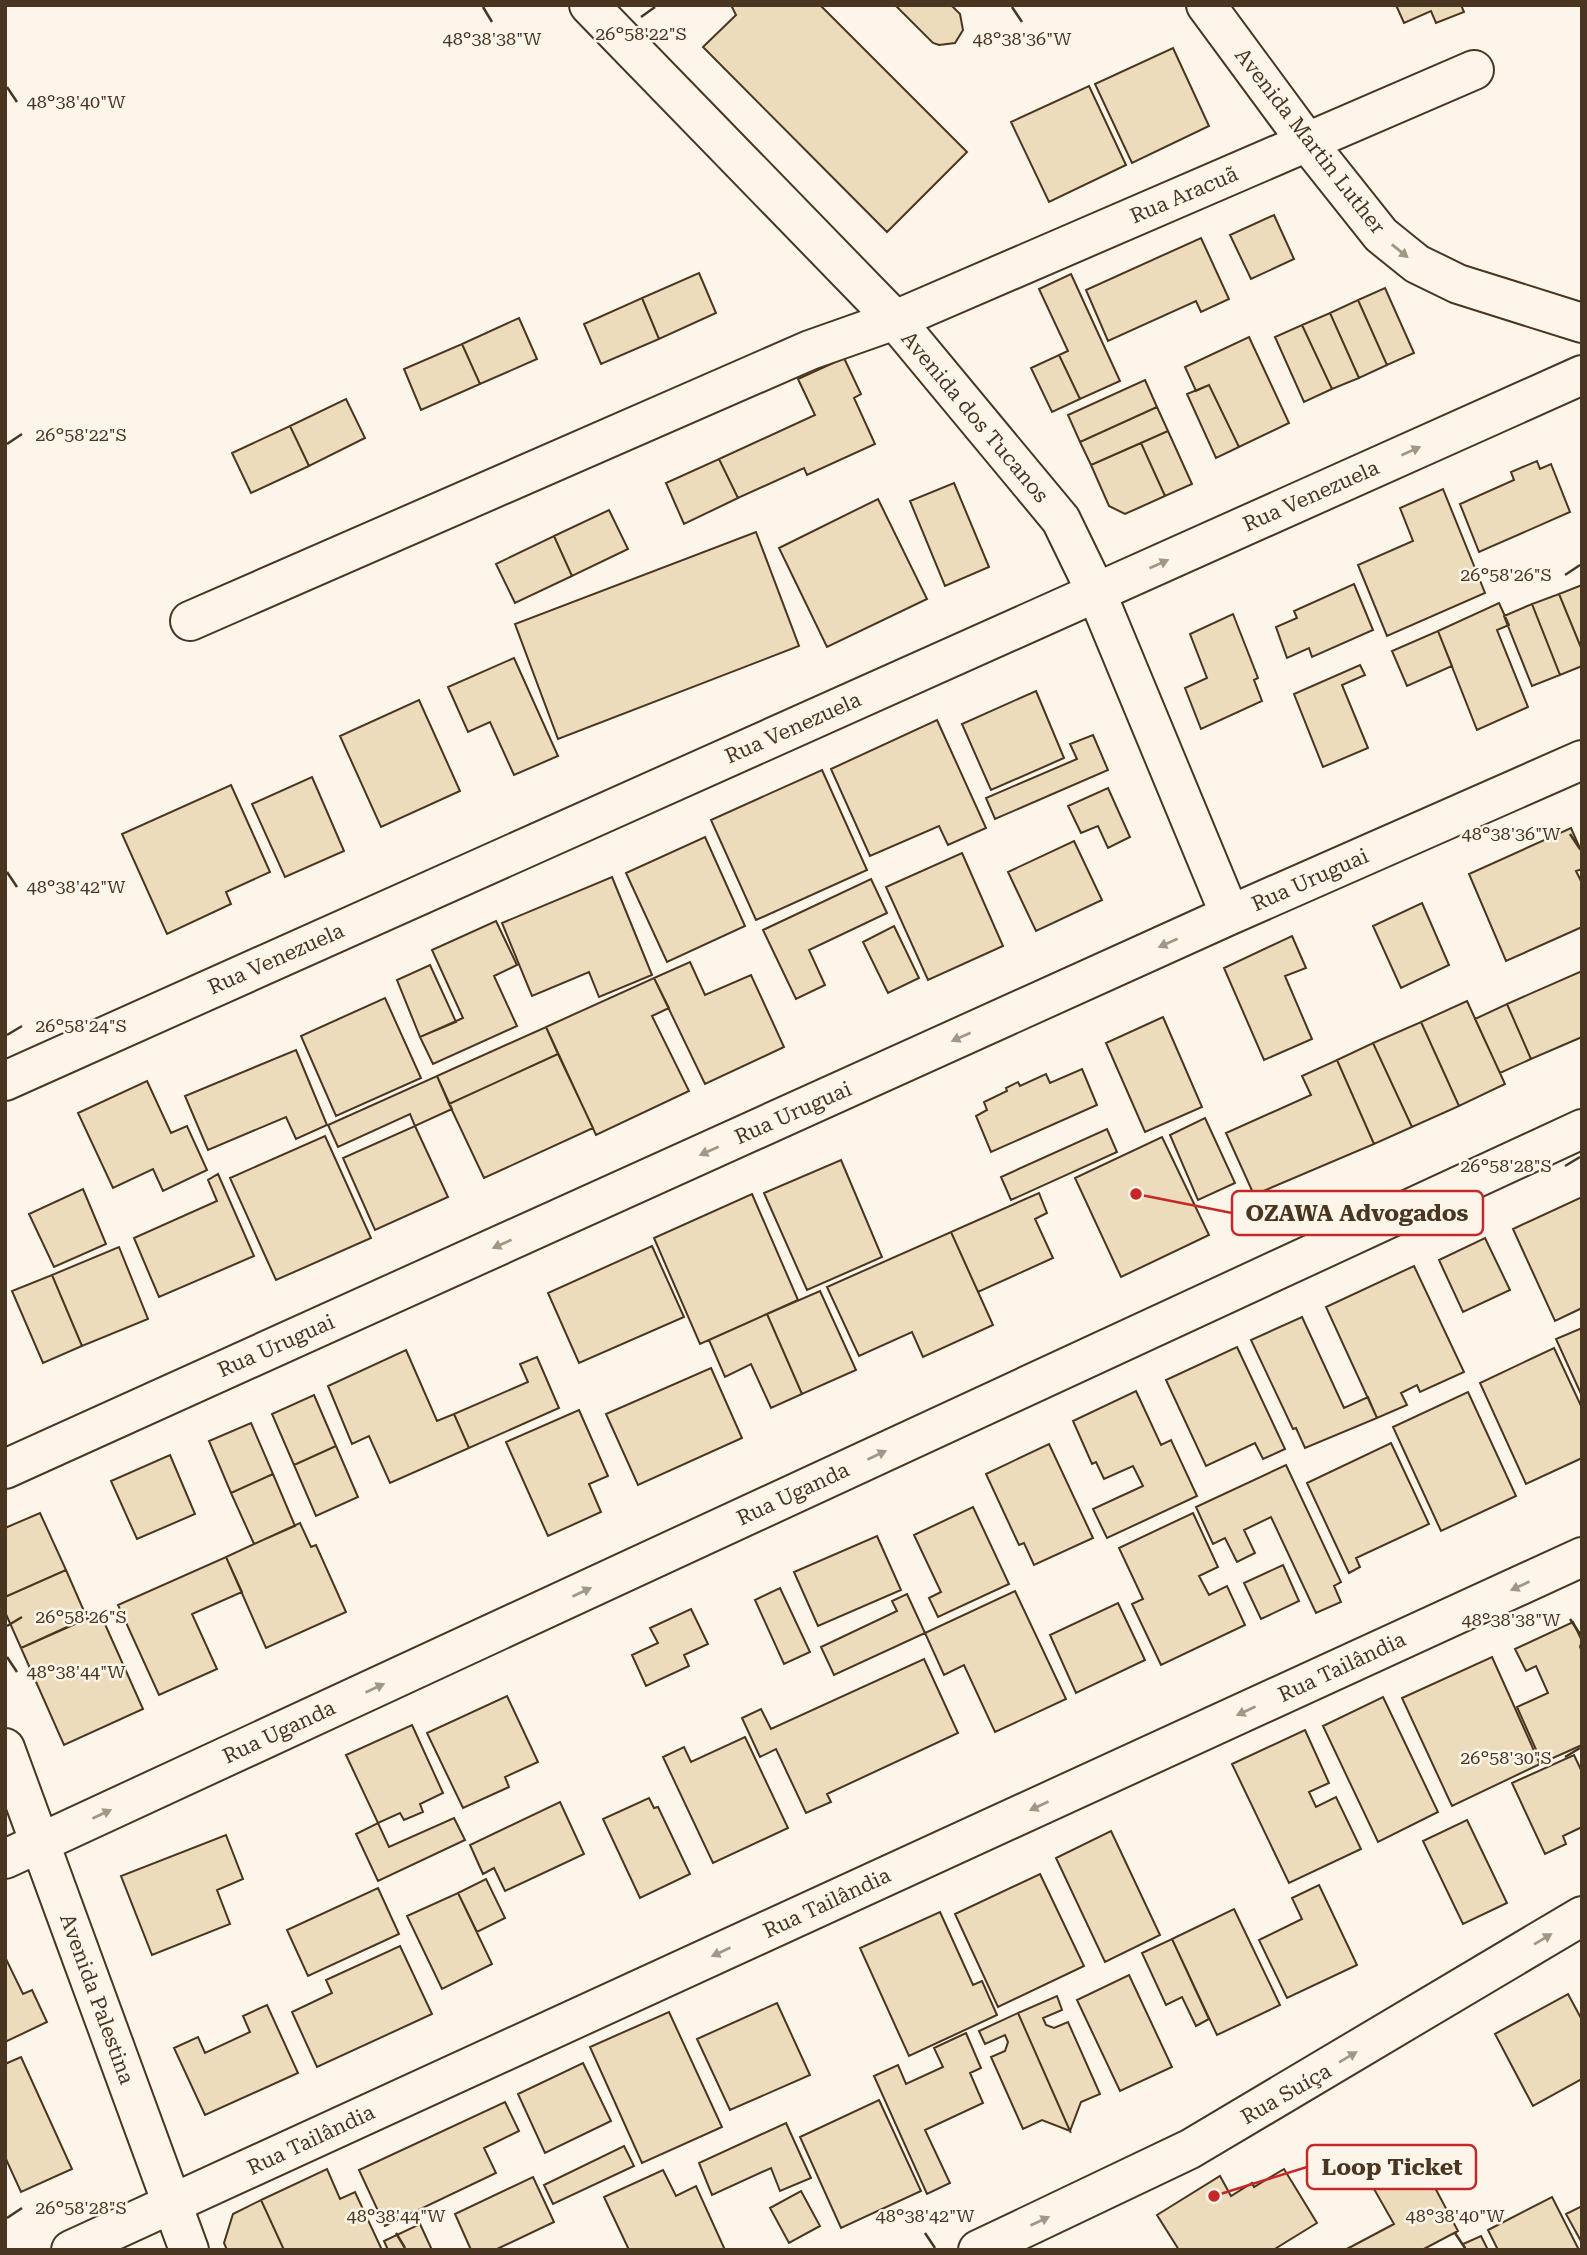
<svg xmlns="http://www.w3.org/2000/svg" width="1587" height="2255" viewBox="0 0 1587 2255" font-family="'Roboto Serif',serif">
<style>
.building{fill:#ecdcbc;stroke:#4a3520;stroke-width:2}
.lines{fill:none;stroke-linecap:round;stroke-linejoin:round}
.minor-casing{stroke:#4a3520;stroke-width:42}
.major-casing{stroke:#4a3520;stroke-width:42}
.minor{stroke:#fbf6e9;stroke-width:38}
.major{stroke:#fbf6e9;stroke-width:38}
.oneway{fill:#a29684}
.ticks{fill:none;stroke:#4a3520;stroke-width:2.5}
.labels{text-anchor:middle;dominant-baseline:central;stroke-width:5;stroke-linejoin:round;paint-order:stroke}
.street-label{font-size:21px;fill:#4a3520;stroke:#fbf6e9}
.ticks-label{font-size:18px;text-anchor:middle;fill:#4a3520;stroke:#fbf6e9;stroke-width:5;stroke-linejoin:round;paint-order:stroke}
.leader{fill:none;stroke:#c62828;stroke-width:2.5}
.callout-dot{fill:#c62828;stroke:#fbf6e9;stroke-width:2.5}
.callout{fill:#fbf6e9;stroke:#c62828;stroke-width:2.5}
.callout-label{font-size:23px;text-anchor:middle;font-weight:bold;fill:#4a3520}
</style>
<rect width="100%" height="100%" fill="#fbf6e9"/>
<path class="building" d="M 731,5 L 820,5 L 967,152 L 887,232 L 703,47 L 736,15 Z
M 895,5 L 951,5 L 960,14 L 963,30 L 955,43 L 939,45 L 933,43 Z
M 1396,5 L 1461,5 L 1464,12 L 1436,23 L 1431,11 L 1404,23 Z
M 1173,48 L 1209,126 L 1132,163 L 1095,84 Z
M 1089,86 L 1126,165 L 1049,202 L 1011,122 Z
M 1274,215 L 1294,259 L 1251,279 L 1230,235 Z
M 1201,238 L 1229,299 L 1201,312 L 1196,301 L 1108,341 L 1086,290 Z
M 699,273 L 716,313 L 659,339 L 642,298 Z
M 1071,274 L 1120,381 L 1080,399 L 1059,355 L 1068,351 L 1039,289 Z
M 1385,288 L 1414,353 L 1387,365 L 1358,300 Z
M 642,298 L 659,339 L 601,364 L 584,324 Z
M 1358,300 L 1387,365 L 1359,378 L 1330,313 Z
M 1330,313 L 1359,378 L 1332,389 L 1302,325 Z
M 519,318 L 537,359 L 480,384 L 462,344 Z
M 1302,325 L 1332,389 L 1304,402 L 1275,337 Z
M 1249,337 L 1289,423 L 1239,447 L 1209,385 L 1196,391 L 1185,367 Z
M 462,344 L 480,384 L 421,410 L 404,369 Z
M 1059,355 L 1080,399 L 1052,412 L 1031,368 Z
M 844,358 L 861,394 L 854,398 L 875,444 L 807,475 L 804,468 L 738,498 L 719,459 L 815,415 L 798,379 Z
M 1145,380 L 1157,407 L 1080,442 L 1068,415 Z
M 1209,385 L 1239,447 L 1216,458 L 1187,394 Z
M 346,399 L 365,438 L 309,466 L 290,426 Z
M 1157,407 L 1168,431 L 1091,465 L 1080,442 Z
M 290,426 L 309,466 L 251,493 L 232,453 Z
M 1168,431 L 1192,484 L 1165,496 L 1141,443 Z
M 1141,443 L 1165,496 L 1125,514 L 1109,506 L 1091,465 Z
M 719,459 L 738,498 L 684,524 L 666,483 Z
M 1537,461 L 1540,469 L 1551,464 L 1570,512 L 1479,552 L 1460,504 L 1514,480 L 1511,472 Z
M 954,483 L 989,567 L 945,586 L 910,501 Z
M 1443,489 L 1485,593 L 1387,636 L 1358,565 L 1413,541 L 1400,508 Z
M 878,499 L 927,599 L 827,647 L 779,548 Z
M 609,510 L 628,549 L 572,576 L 554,536 Z
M 756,532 L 799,646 L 558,739 L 515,624 Z
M 554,536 L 572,576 L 515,603 L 496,564 Z
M 1354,584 L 1373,630 L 1312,657 L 1309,648 L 1287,658 L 1276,627 L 1297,618 L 1294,611 Z
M 1582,585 L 1582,650 L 1559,594 Z
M 1559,594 L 1582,650 L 1582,666 L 1560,675 L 1532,604 Z
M 1499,603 L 1509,625 L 1497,630 L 1528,707 L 1477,730 L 1438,631 Z
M 1532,604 L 1560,675 L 1532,686 L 1504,616 Z
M 1233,614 L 1258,678 L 1254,680 L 1262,701 L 1201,729 L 1185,688 L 1207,678 L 1190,634 Z
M 1438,631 L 1452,666 L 1407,686 L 1392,651 Z
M 514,658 L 558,756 L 514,775 L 490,722 L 468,732 L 448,687 Z
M 1360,665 L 1365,675 L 1342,685 L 1368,748 L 1323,767 L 1294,694 Z
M 1036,691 L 1064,758 L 991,790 L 962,724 Z
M 419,700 L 460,791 L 381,827 L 340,736 Z
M 937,720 L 986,828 L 948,845 L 939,826 L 870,856 L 831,769 Z
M 1093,735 L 1108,770 L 995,819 L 986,798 L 1077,759 L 1070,744 Z
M 822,770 L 867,870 L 756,920 L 711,820 Z
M 312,777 L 344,851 L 285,877 L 252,804 Z
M 231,785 L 270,872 L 226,892 L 231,904 L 167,934 L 122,834 Z
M 1108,788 L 1130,837 L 1108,848 L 1098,826 L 1081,833 L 1068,806 Z
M 1571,828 L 1582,853 L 1582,869 L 1576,871 L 1582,883 L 1582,927 L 1506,961 L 1469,874 Z
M 705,837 L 745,926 L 667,962 L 626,873 Z
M 1074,841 L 1102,900 L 1036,931 L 1008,872 Z
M 962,853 L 1003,946 L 928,980 L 886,887 Z
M 612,877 L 652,975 L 599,997 L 589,972 L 532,996 L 502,923 Z
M 871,879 L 887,913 L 809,950 L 825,985 L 796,999 L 763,930 Z
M 1422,903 L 1449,965 L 1401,988 L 1373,926 Z
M 496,921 L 517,965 L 494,976 L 517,1026 L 433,1064 L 420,1037 L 463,1018 L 432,950 Z
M 894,926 L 919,978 L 888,993 L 863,942 Z
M 1292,936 L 1306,968 L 1285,976 L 1312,1039 L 1264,1060 L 1224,968 Z
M 690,962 L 705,995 L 751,975 L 784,1047 L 705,1084 L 654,978 Z
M 430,965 L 456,1022 L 420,1037 L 397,980 Z
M 1582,971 L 1582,1037 L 1531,1059 L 1507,1004 Z
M 654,978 L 669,1008 L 652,1016 L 689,1091 L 596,1135 L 546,1027 Z
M 385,998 L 421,1078 L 336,1116 L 301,1036 Z
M 1467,1001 L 1505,1084 L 1459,1106 L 1421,1022 Z
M 1507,1004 L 1531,1059 L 1500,1073 L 1475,1019 Z
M 1163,1017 L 1202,1107 L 1145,1132 L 1106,1043 Z
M 1421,1022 L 1459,1106 L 1412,1127 L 1373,1043 Z
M 546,1027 L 558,1054 L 449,1104 L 437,1076 Z
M 1373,1043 L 1412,1127 L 1374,1144 L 1337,1060 Z
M 296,1050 L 327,1125 L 296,1139 L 286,1117 L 208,1150 L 185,1096 Z
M 558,1054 L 593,1128 L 484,1178 L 449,1104 Z
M 1337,1060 L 1374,1144 L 1254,1195 L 1226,1133 L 1311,1095 L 1302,1076 Z
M 1082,1069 L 1097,1105 L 991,1152 L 976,1116 L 987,1110 L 984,1102 L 1007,1091 L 1006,1088 L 1018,1082 L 1020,1086 L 1046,1074 L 1050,1083 Z
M 437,1076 L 452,1109 L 415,1126 L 410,1114 L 338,1147 L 328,1125 Z
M 147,1081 L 171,1133 L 187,1126 L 207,1170 L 163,1191 L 153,1169 L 113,1188 L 78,1113 Z
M 1205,1118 L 1235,1183 L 1198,1200 L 1170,1135 Z
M 415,1126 L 448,1197 L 375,1230 L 343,1158 Z
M 1107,1129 L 1117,1152 L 1011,1200 L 1001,1177 Z
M 325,1136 L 371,1238 L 276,1280 L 230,1178 Z
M 1162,1137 L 1209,1235 L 1121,1277 L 1075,1178 Z
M 841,1160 L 882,1257 L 807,1290 L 764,1193 Z
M 218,1174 L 254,1256 L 159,1297 L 134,1238 L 217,1201 L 208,1180 Z
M 83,1189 L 106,1244 L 54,1267 L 29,1214 Z
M 1039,1193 L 1047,1213 L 1035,1219 L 1053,1258 L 978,1292 L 951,1232 Z
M 752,1194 L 798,1300 L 700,1344 L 654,1238 Z
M 1582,1197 L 1582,1308 L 1555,1321 L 1513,1229 Z
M 951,1232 L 993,1325 L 923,1357 L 912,1332 L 859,1356 L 827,1287 Z
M 1485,1238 L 1510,1290 L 1463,1312 L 1439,1260 Z
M 652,1246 L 684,1317 L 579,1363 L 548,1293 Z
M 119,1247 L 148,1319 L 82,1346 L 52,1275 Z
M 1414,1266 L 1464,1372 L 1420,1392 L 1417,1385 L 1401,1393 L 1407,1405 L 1377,1418 L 1326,1307 Z
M 52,1275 L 82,1346 L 43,1363 L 12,1291 Z
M 820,1291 L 856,1370 L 802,1394 L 767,1314 Z
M 767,1314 L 802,1394 L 771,1408 L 751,1364 L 725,1377 L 709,1340 Z
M 1302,1317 L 1344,1408 L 1368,1397 L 1377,1418 L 1305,1448 L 1296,1428 L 1293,1429 L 1251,1340 Z
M 1582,1328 L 1582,1396 L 1556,1339 Z
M 1237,1347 L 1285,1449 L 1263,1459 L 1255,1443 L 1206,1466 L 1166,1380 Z
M 1554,1348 L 1582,1408 L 1582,1458 L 1526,1484 L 1480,1383 Z
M 406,1350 L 437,1421 L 454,1414 L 469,1448 L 390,1483 L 369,1436 L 352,1444 L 328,1386 Z
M 537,1357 L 559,1408 L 469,1448 L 454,1414 L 528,1382 L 520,1364 Z
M 711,1368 L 742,1438 L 638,1485 L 606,1414 Z
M 1136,1391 L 1161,1445 L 1171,1440 L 1197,1496 L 1107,1538 L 1093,1509 L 1143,1486 L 1133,1466 L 1104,1479 L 1096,1462 L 1092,1464 L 1073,1421 Z
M 1468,1392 L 1516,1496 L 1441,1531 L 1393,1427 Z
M 314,1395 L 336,1446 L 294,1465 L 272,1414 Z
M 579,1410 L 608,1476 L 589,1484 L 601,1512 L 548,1536 L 506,1442 Z
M 251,1423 L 273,1474 L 231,1493 L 209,1441 Z
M 1391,1443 L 1429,1524 L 1356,1558 L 1360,1567 L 1349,1573 L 1307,1483 Z
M 1049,1444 L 1093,1538 L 1034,1565 L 1024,1543 L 1019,1545 L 986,1474 Z
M 336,1446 L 358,1497 L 316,1516 L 294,1465 Z
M 170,1455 L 195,1514 L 137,1539 L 111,1481 Z
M 1286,1465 L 1341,1582 L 1334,1586 L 1341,1602 L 1316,1613 L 1271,1517 L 1244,1530 L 1255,1553 L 1237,1562 L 1225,1538 L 1213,1544 L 1196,1507 Z
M 273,1474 L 295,1526 L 254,1544 L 231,1493 Z
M 973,1507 L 1009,1584 L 938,1617 L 929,1598 L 941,1592 L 914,1535 Z
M 40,1513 L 66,1570 L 5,1597 L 5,1528 Z
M 1193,1513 L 1218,1567 L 1199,1576 L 1209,1595 L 1227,1586 L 1245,1625 L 1161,1665 L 1132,1604 L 1143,1599 L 1119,1548 Z
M 300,1523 L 311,1547 L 316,1545 L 346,1612 L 266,1648 L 226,1557 Z
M 877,1536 L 901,1590 L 818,1626 L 794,1572 Z
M 226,1557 L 242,1592 L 192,1614 L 217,1669 L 159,1695 L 118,1605 Z
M 1283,1565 L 1299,1601 L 1261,1619 L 1244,1583 Z
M 66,1570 L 87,1618 L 21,1648 L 5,1612 L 5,1597 Z
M 780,1588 L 810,1652 L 784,1664 L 755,1600 Z
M 1015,1591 L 1066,1699 L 995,1732 L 964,1665 L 944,1675 L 925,1633 Z
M 907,1594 L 925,1633 L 834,1675 L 821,1647 L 897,1611 L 892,1601 Z
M 1118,1603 L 1145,1660 L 1076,1693 L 1050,1635 Z
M 691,1609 L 708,1644 L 684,1655 L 689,1666 L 646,1686 L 632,1655 L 658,1643 L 650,1628 Z
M 100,1613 L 143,1709 L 64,1745 L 21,1648 Z
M 1573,1622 L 1582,1641 L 1580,1647 L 1582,1651 L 1582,1745 L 1542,1763 L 1517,1707 L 1548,1693 L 1536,1666 L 1526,1671 L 1515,1649 Z
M 1492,1657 L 1540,1764 L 1452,1806 L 1402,1698 Z
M 924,1659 L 958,1733 L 827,1794 L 831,1802 L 806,1813 L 776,1749 L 760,1757 L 742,1718 L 761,1709 L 771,1729 Z
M 507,1696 L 538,1762 L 505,1777 L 509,1787 L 463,1808 L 427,1733 Z
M 1383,1697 L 1438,1812 L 1378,1842 L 1323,1726 Z
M 412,1725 L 443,1793 L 420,1804 L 423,1812 L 404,1820 L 400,1813 L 378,1823 L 346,1755 Z
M 1305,1730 L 1329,1783 L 1309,1792 L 1316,1807 L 1336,1797 L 1361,1849 L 1289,1883 L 1232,1764 Z
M 745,1737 L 788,1828 L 713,1863 L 663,1757 L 684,1747 L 691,1762 Z
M 1574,1755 L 1582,1772 L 1582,1827 L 1563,1836 L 1566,1844 L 1545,1854 L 1512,1783 Z
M 649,1798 L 654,1808 L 658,1807 L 690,1874 L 640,1898 L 603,1819 Z
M 560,1802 L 584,1854 L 505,1891 L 494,1868 L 483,1874 L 470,1845 Z
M 454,1818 L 465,1840 L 378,1881 L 356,1834 L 378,1823 L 389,1847 Z
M 1467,1820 L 1507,1903 L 1463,1924 L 1423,1841 Z
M 1111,1831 L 1160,1935 L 1105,1962 L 1056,1858 Z
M 226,1835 L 243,1879 L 217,1890 L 230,1924 L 152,1955 L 121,1876 Z
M 1040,1874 L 1084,1966 L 998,2007 L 955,1914 Z
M 486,1879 L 505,1918 L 477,1932 L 458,1893 Z
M 1319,1885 L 1357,1965 L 1287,1998 L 1259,1940 L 1302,1919 L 1292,1898 Z
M 378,1888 L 399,1934 L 308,1976 L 287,1930 Z
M 458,1893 L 492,1964 L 442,1989 L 407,1916 Z
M 1234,1909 L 1280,2005 L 1217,2035 L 1172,1939 Z
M 940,1912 L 973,1985 L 982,1981 L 997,2015 L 909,2056 L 860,1948 Z
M 1172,1939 L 1209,2019 L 1196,2026 L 1182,1997 L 1166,2005 L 1142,1953 Z
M 400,1946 L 432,2014 L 317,2067 L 292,2012 L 332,1993 L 326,1980 Z
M 5,1957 L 23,1994 L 32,1990 L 47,2022 L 5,2042 Z
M 1129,1975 L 1172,2067 L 1120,2091 L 1077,2000 Z
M 1568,1994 L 1582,2020 L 1582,2079 L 1533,2106 L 1495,2034 Z
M 1057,1996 L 1062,2010 L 1043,2018 L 1046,2025 L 1054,2028 L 1068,2022 L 1100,2094 L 1081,2102 L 1070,2131 L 1018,2013 Z
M 777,2003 L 810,2075 L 730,2110 L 697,2039 Z
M 267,2005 L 298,2073 L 205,2115 L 174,2048 L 198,2037 L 205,2053 L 250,2032 L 243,2016 Z
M 669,2012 L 722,2127 L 642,2163 L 590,2047 Z
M 1018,2013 L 1070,2131 L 1042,2120 L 1023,2129 L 991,2057 L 1005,2051 L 1008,2042 L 1005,2035 L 985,2044 L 979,2031 Z
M 966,2033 L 981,2068 L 970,2073 L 983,2103 L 925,2130 L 950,2183 L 927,2194 L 874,2076 L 898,2065 L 906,2084 L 943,2067 L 934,2048 Z
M 21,2057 L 72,2169 L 21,2192 L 5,2157 L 5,2064 Z
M 583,2063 L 611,2121 L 545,2153 L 518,2094 Z
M 879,2100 L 921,2191 L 841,2228 L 800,2137 Z
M 505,2102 L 519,2131 L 484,2148 L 496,2173 L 385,2226 L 359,2170 Z
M 786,2123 L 811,2178 L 780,2191 L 771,2168 L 712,2195 L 699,2163 Z
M 624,2146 L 634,2166 L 553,2204 L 544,2185 Z
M 1416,2152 L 1458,2231 L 1422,2250 L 1345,2250 L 1394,2224 L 1374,2189 L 1409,2171 L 1403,2159 Z
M 327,2169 L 340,2199 L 355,2192 L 382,2250 L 284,2250 L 261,2200 Z
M 1284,2169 L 1317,2223 L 1273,2250 L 1179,2250 L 1157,2215 L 1220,2176 L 1231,2196 L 1252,2183 L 1254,2187 Z
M 663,2170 L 676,2196 L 696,2186 L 725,2250 L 629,2250 L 604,2197 Z
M 533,2177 L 554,2222 L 495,2250 L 471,2250 L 455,2214 Z
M 801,2191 L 820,2226 L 789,2243 L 770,2208 Z
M 1552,2197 L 1579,2250 L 1498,2250 L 1488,2230 Z
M 261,2200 L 284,2250 L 227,2250 L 224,2243 L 233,2214 Z
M 1582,2206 L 1582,2243 L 1566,2214 Z
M 420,2224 L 432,2250 L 388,2250 L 384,2241 Z
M 1481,2236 L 1488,2250 L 1466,2250 L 1463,2244 Z"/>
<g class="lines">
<defs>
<path id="minor" d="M 589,5 L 895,320 L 1061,520 L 1096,592 L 1230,915
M 190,621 L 810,350 L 895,320 L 1474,70
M 5,1081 L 1582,375
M 5,1469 L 1230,915 L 1582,760
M 5,1748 L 189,2250
M 5,1859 L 1582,1129
M 71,2250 L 1582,1557
M 978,2250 L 1190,2149 L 1582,1916"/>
<path id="major" d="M 1206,5 L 1307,142 L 1381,235 L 1417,264 L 1458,284 L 1582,323"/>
</defs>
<use href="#minor" class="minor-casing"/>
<use href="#major" class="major-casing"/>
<use href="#minor" class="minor"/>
<use href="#major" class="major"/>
</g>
<defs><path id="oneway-solid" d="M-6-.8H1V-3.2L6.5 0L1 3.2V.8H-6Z" transform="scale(1.75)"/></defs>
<g class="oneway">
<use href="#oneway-solid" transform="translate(1400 251) rotate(39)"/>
<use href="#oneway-solid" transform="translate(1411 451) rotate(-24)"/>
<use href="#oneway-solid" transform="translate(1159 564) rotate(-24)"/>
<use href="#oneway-solid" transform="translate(1168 943) rotate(156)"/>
<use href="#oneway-solid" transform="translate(961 1037) rotate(156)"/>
<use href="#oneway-solid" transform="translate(709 1151) rotate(156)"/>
<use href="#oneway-solid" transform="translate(502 1244) rotate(156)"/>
<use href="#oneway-solid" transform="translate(877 1455) rotate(-25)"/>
<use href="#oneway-solid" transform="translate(1520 1586) rotate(155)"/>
<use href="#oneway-solid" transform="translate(582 1592) rotate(-25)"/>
<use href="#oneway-solid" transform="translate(375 1688) rotate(-25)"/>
<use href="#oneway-solid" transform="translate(1246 1711) rotate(155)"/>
<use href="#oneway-solid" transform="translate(1039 1806) rotate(155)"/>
<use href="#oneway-solid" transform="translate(102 1814) rotate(-25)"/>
<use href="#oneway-solid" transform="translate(1543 1939) rotate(-31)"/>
<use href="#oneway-solid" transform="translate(721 1952) rotate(155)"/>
<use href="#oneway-solid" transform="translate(1348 2057) rotate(-31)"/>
<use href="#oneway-solid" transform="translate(1040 2221) rotate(-25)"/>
</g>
<path class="ticks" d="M 483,7 L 492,22M 1012,7 L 1022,22M 641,17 L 655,7M 7,87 L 17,102M 7,444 L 22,434M 1565,575 L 1580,565M 1570,834 L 1580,849M 7,872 L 17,887M 7,1035 L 22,1026M 1565,1166 L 1580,1157M 1570,1619 L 1580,1634M 7,1626 L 22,1617M 7,1657 L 17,1672M 1565,1757 L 1580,1748M 7,2218 L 22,2208M 396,2233 L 405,2248M 925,2233 L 935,2248M 1455,2233 L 1465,2248"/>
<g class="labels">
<g class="street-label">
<text transform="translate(1310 141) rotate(52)">Avenida Martin Luther</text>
<text transform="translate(1184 195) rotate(-23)">Rua Aracuã</text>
<text transform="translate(975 417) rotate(50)">Avenida dos Tucanos</text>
<text transform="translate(1311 496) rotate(-24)">Rua Venezuela</text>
<text transform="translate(793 728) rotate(-24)">Rua Venezuela</text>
<text transform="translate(1310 880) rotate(-24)">Rua Uruguai</text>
<text transform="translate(276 959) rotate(-24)">Rua Venezuela</text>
<text transform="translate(793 1113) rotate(-24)">Rua Uruguai</text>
<text transform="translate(276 1346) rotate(-24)">Rua Uruguai</text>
<text transform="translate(793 1494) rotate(-25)">Rua Uganda</text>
<text transform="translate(1342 1667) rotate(-25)">Rua Tailândia</text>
<text transform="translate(279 1732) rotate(-25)">Rua Uganda</text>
<text transform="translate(827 1903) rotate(-25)">Rua Tailândia</text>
<text transform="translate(97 1999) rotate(70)">Avenida Palestina</text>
<text transform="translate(1286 2094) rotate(-30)">Rua Suíça</text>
<text transform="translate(311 2140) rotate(-25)">Rua Tailândia</text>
</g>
</g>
<g class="ticks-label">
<text x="641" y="40">26°58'22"S</text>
<text x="492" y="45">48°38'38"W</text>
<text x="1022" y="45">48°38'36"W</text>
<text x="76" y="108">48°38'40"W</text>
<text x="81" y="441">26°58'22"S</text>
<text x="1506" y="581">26°58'26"S</text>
<text x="1511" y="840">48°38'36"W</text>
<text x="76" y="893">48°38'42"W</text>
<text x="81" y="1032">26°58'24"S</text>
<text x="1506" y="1172">26°58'28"S</text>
<text x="81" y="1623">26°58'26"S</text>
<text x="1511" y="1626">48°38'38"W</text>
<text x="76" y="1678">48°38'44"W</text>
<text x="1506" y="1764">26°58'30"S</text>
<text x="81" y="2214">26°58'28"S</text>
<text x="396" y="2222">48°38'44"W</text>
<text x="925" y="2222">48°38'42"W</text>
<text x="1455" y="2222">48°38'40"W</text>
</g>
<path class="leader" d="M1136 1194L1232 1213M1214 2196L1307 2167"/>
<g class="callout-dot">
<circle cx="1136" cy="1194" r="7"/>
<circle cx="1214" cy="2196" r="7"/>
</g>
<g class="callout">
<rect x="1232" y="1191" width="251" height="44" rx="7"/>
<rect x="1307" y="2145" width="169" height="44" rx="7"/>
</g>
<g class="callout-label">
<text x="1357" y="1221">OZAWA Advogados</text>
<text x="1392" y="2175">Loop Ticket</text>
</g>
<rect width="1587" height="2255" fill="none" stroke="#4a3520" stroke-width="14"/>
</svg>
